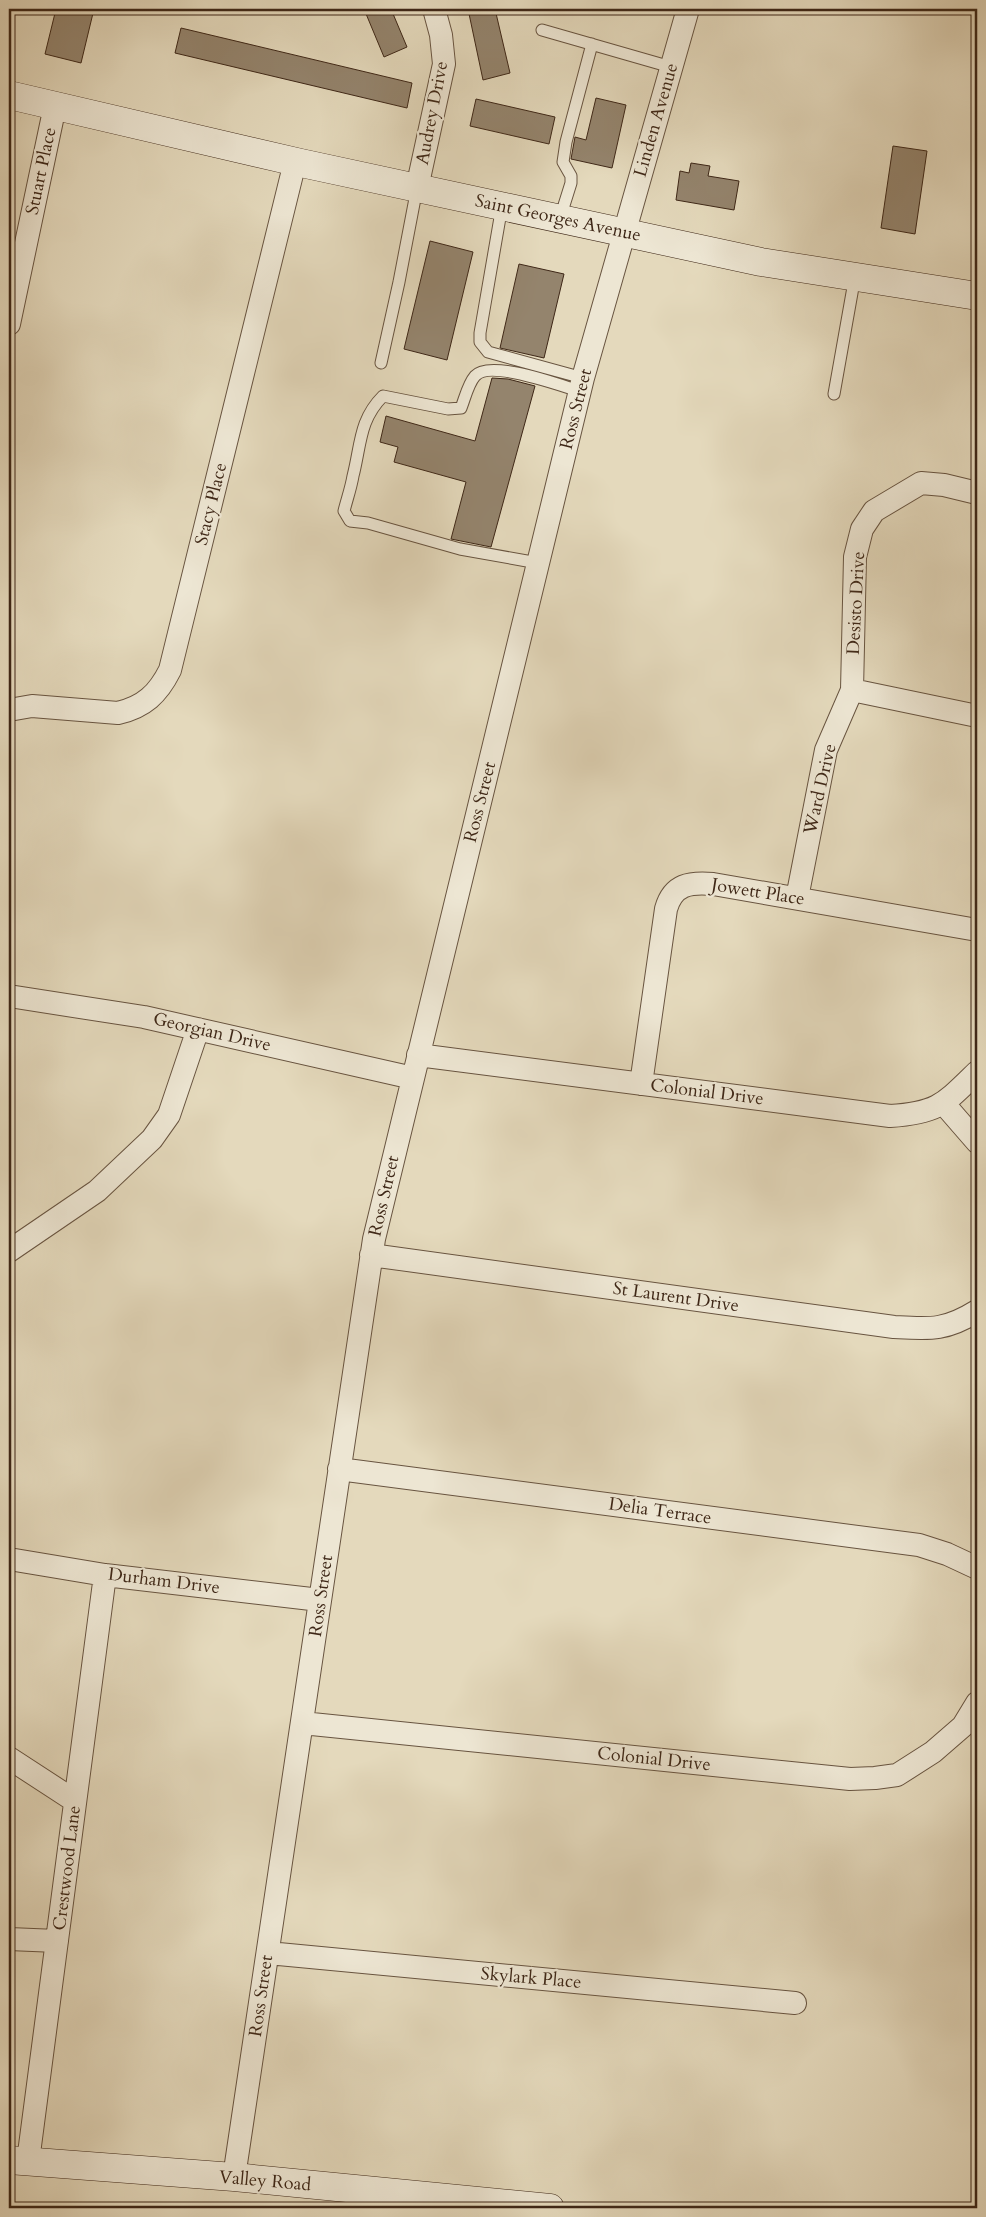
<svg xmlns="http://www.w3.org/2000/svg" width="986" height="2217" viewBox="0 0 986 2217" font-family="Cardo,serif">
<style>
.building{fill:#94846d;stroke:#3e2717}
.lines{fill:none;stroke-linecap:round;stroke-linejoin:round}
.lane-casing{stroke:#685440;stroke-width:13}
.street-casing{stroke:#685440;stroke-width:24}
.secondary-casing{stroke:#3e2717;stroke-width:29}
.lane{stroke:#ede6d3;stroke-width:11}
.street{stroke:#ede6d3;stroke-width:22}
.secondary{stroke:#ede6d3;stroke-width:28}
.labels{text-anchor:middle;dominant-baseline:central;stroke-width:4.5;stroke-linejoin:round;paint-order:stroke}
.street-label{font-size:18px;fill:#3e2717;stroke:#ede6d3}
</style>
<rect width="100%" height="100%" fill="#e4d9bc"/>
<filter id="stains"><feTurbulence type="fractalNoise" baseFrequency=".004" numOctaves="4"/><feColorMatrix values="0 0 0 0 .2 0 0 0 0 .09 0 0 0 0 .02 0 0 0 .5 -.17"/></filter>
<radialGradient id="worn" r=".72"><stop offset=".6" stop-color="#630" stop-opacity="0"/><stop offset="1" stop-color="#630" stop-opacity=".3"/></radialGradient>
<path class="building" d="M 56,9 L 94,9 L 81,63 L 45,54 Z
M 364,9 L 391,9 L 407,47 L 384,57 Z
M 468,9 L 495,9 L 510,73 L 483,80 Z
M 181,28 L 412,83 L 407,108 L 175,53 Z
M 596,98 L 626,105 L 612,168 L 571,159 L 575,137 L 586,140 Z
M 476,99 L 555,117 L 549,144 L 470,126 Z
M 893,146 L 927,151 L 915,234 L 881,228 Z
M 691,163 L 710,166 L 708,176 L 739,181 L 734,210 L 676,200 L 680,171 L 689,173 Z
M 430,241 L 473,252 L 447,360 L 404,349 Z
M 519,264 L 564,274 L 544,358 L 500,348 Z
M 492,378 L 508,379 L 535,386 L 491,547 L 451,539 L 466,482 L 394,462 L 398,447 L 380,442 L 386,416 L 475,441 Z"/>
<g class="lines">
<defs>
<path id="lane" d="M 542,30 L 671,67
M 502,206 L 480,333 L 480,342 L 488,352 L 583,378
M 560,218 L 571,183 L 571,176 L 563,162 L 566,142 L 592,44
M 381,363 L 399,282 L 417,188
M 834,394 L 855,276
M 538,563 L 460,549 L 368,523 L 350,521 L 344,511 C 347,499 351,488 353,476 C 361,445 359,420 383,396 L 448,409 L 461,408 C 465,398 468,384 475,376 C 489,359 559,385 579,391"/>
<path id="street" d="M 417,188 L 444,64 L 441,35 L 434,9
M 9,324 L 55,106
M 852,690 L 977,716
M 9,710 L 32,706 L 118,713 C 144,707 158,694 170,670 L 295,162
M 797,898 L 826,750 L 852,690 L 855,557 L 862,529 L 874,511 L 921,483 L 944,485 L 977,493
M 9,996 L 144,1017 L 413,1078
M 418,1055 L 890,1116 C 938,1113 944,1104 977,1072
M 641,1084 L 666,909 C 673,884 690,882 713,884 L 977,930
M 944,1104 L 977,1142
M 9,1251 L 97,1191 L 152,1139 L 169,1115 L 198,1029
M 371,1255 L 894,1327 C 930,1329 945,1331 977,1311
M 339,1469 L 919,1545 L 947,1554 L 977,1568
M 9,1559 L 105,1575 L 320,1600
M 302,1723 L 850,1779 L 875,1778 L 897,1775 L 933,1752 L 963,1726 L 977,1703
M 9,1758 L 75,1801
M 9,1939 L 57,1941
M 268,1953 L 795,2003
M 28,2161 L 105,1575
M 234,2177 L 374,1239 L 583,378 L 688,9"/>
<path id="secondary" d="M 9,95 L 301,163 L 761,262 L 977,296
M 9,2160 L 234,2177 L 550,2208"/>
</defs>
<use href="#lane" class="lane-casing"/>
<use href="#street" class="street-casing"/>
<use href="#secondary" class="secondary-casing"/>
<use href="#lane" class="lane"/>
<use href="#street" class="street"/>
<use href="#secondary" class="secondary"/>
</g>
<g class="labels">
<g class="street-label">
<text transform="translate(432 113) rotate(-79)">Audrey Drive</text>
<text transform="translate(656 120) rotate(-74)">Linden Avenue</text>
<text transform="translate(41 171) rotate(-78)">Stuart Place</text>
<text transform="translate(558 218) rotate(12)">Saint Georges Avenue</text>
<text transform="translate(576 409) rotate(-76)">Ross Street</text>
<text transform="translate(211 504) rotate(-76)">Stacy Place</text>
<text transform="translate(856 603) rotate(-87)">Desisto Drive</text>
<text transform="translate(820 789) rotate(-77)">Ward Drive</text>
<text transform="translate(480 802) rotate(-76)">Ross Street</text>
<text transform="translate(758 892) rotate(9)">Jowett Place</text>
<text transform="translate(212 1032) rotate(13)">Georgian Drive</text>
<text transform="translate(707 1092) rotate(7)">Colonial Drive</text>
<text transform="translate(384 1196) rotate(-77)">Ross Street</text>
<text transform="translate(676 1297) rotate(8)">St Laurent Drive</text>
<text transform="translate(660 1511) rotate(8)">Delia Terrace</text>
<text transform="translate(164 1581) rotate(7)">Durham Drive</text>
<text transform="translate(321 1596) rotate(-82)">Ross Street</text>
<text transform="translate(654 1759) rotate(6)">Colonial Drive</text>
<text transform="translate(67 1868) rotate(-83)">Crestwood Lane</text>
<text transform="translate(531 1978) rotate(5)">Skylark Place</text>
<text transform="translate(261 1996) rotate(-82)">Ross Street</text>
<text transform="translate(265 2181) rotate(5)">Valley Road</text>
</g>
</g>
<rect width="986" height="2217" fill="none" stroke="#e4d9bc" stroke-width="30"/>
<rect x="10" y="10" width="966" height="2197" fill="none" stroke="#3e2717" stroke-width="2.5"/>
<rect x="15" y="15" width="956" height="2187" fill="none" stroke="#3e2717"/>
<rect width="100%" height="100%" filter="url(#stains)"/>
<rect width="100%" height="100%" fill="url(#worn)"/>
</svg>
